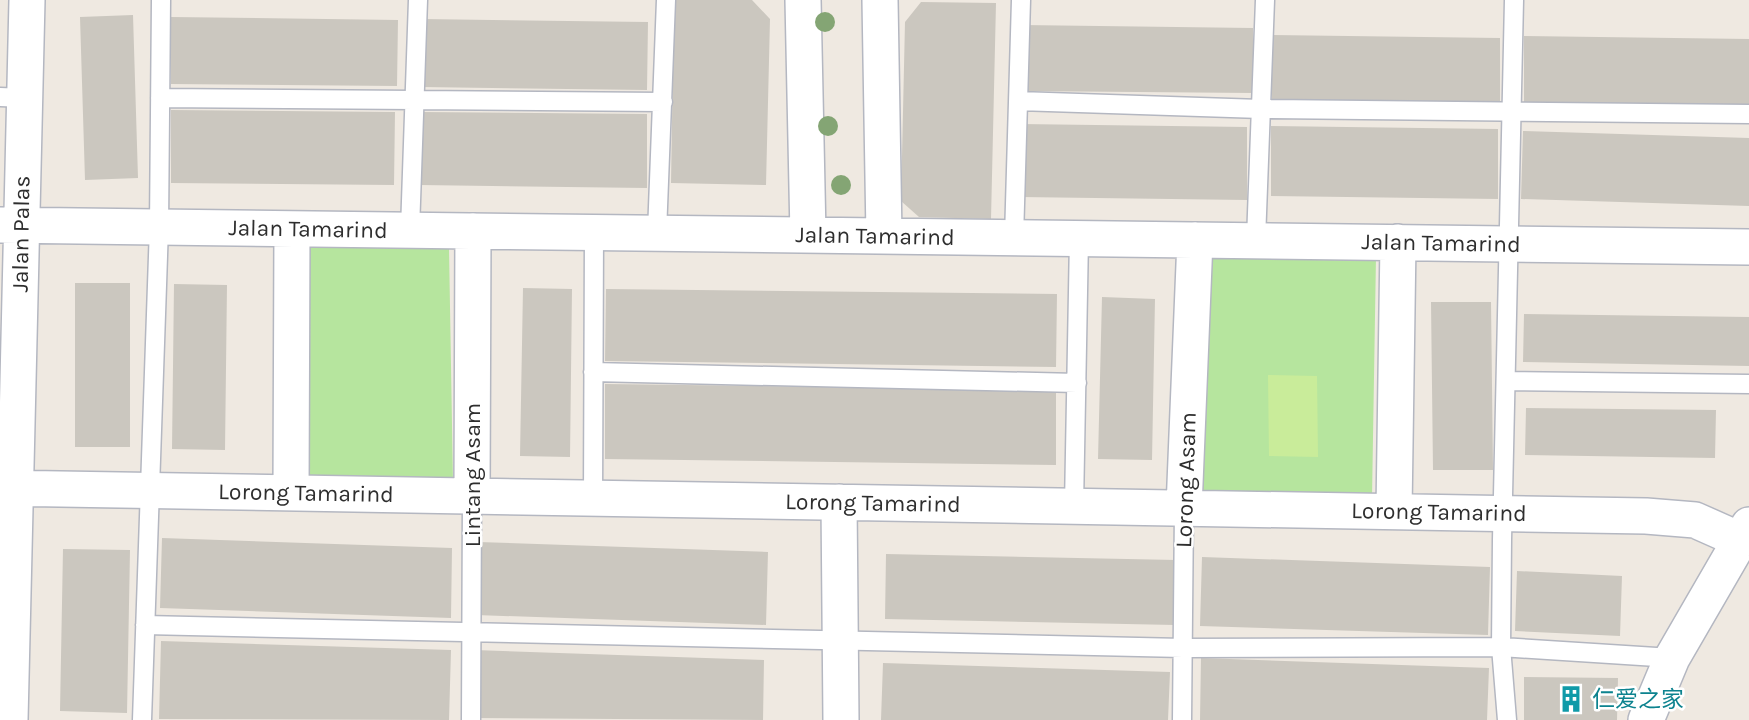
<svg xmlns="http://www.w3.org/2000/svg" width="1749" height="720" viewBox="0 0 1749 720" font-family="Karla,'Noto Sans SC',sans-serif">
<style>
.green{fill:#b6e59e}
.pitch{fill:#c9ec9a}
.building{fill:#cbc7bf}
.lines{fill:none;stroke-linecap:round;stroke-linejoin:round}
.lane-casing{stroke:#b4b7c1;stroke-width:21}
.street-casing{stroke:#b4b7c1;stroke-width:38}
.lane{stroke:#fff;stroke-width:18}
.street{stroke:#fff;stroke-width:35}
.tree{fill:#84a574}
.labels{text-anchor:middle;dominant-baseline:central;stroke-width:5;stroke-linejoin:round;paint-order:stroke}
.street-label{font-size:23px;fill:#2e2e2e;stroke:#fff}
.culture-label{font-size:23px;fill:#0d838f;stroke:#fff;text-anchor:start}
</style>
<rect width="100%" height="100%" fill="#efe9e1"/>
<path class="green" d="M 300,246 L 449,248 L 453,483 L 299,483 Z
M 1206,253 L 1376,256 L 1372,498 L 1203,496 Z"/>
<path class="pitch" d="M 1268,375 L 1317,376 L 1318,457 L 1269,456 Z"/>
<path class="building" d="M 674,0 L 752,0 L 770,19 L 766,185 L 671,183 Z
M 921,2 L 996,3 L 991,219 L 919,217 L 901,201 L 905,22 Z
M 133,15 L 138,178 L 85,180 L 80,17 Z
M 171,17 L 398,20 L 397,86 L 171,84 Z
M 422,19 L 648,22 L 647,90 L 421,87 Z
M 1022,25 L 1253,28 L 1253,93 L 1022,91 Z
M 1272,35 L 1500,38 L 1500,104 L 1272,101 Z
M 1524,36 L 1749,39 L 1749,108 L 1524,105 Z
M 171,110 L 395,112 L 394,185 L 171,183 Z
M 421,112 L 647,114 L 647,188 L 420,185 Z
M 1020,124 L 1247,127 L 1247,200 L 1020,197 Z
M 1271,126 L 1498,129 L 1498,199 L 1271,196 Z
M 1523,131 L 1749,138 L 1749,206 L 1521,199 Z
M 75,283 L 130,283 L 130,447 L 75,447 Z
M 174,284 L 227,285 L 225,450 L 172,449 Z
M 523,288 L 572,289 L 570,457 L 520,456 Z
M 606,289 L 1057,294 L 1056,367 L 605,361 Z
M 1102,297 L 1155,299 L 1152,460 L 1098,459 Z
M 1431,302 L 1491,302 L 1493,470 L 1433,470 Z
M 1524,314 L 1749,317 L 1749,366 L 1523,362 Z
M 605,384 L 1056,390 L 1056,465 L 605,459 Z
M 1526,408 L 1716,410 L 1715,458 L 1525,455 Z
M 162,538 L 452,548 L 451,618 L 160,608 Z
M 478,542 L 768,552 L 766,625 L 476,615 Z
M 63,549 L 130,550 L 127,713 L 60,711 Z
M 886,554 L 1176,560 L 1175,625 L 885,619 Z
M 1202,557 L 1490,567 L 1488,635 L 1200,626 Z
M 1517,571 L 1622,576 L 1620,636 L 1515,631 Z
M 161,641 L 451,650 L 449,720 L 159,719 Z
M 474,650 L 764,660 L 763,720 L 473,718 Z
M 1201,658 L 1489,668 L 1487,720 L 1200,720 Z
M 883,663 L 1170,672 L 1168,720 L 881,720 Z
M 1524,677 L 1618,678 L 1617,720 L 1524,720 Z"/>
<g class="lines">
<defs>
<path id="lane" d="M 0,97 L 24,98
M 160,98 L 663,102
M 1018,101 L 1261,109 L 1749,114
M 410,230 L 418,0
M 657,233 L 666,0
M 1014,238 L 1021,0
M 1256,240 L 1265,0
M 593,372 L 1077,383
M 1506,381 L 1749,384
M 593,498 L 594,233
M 1074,506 L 1079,238
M 145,625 L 1183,648 L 1501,647 L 1672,658
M 142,720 L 159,227 L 161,0
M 471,720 L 472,496
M 1182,720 L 1184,508
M 1507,720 L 1501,647 L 1502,540 L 1514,0"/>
<path id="street" d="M 803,0 L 808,235
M 880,0 L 884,236
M 0,225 L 1749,247
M 0,488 L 1646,516 L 1695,520 L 1740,540
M 291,493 L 292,229
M 472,496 L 473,231
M 839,502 L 841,720
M 1184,508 L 1195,240
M 1394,511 L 1398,242
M 10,720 L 27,0
M 1646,720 L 1672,658 L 1749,525"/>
</defs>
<use href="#lane" class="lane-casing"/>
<use href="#street" class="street-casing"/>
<use href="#lane" class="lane"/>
<use href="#street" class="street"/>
</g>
<g class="tree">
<circle cx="825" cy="22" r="10"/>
<circle cx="828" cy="126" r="10"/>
<circle cx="841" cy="185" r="10"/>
</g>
<defs>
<symbol id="building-bare" viewBox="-9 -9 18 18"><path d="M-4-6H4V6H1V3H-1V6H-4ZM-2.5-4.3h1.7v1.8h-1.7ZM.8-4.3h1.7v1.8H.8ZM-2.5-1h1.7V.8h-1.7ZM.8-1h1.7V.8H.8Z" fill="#0f9aa8" stroke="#fff" stroke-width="2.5" paint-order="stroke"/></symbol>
</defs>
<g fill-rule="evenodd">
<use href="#building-bare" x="1552" y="680" width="38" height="38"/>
</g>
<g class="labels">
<g class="street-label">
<text transform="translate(308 229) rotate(1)">Jalan Tamarind</text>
<text transform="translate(21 234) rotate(-89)">Jalan Palas</text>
<text transform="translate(875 236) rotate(1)">Jalan Tamarind</text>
<text transform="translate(1441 243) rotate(1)">Jalan Tamarind</text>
<text transform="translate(472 475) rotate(-90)">Lintang Asam</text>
<text transform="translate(1186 480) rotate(-88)">Lorong Asam</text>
<text transform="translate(306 493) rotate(1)">Lorong Tamarind</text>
<text transform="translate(873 503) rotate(1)">Lorong Tamarind</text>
<text transform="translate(1439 512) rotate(1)">Lorong Tamarind</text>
</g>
<g class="culture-label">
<text x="1592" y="699">仁爱之家</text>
</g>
</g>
</svg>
